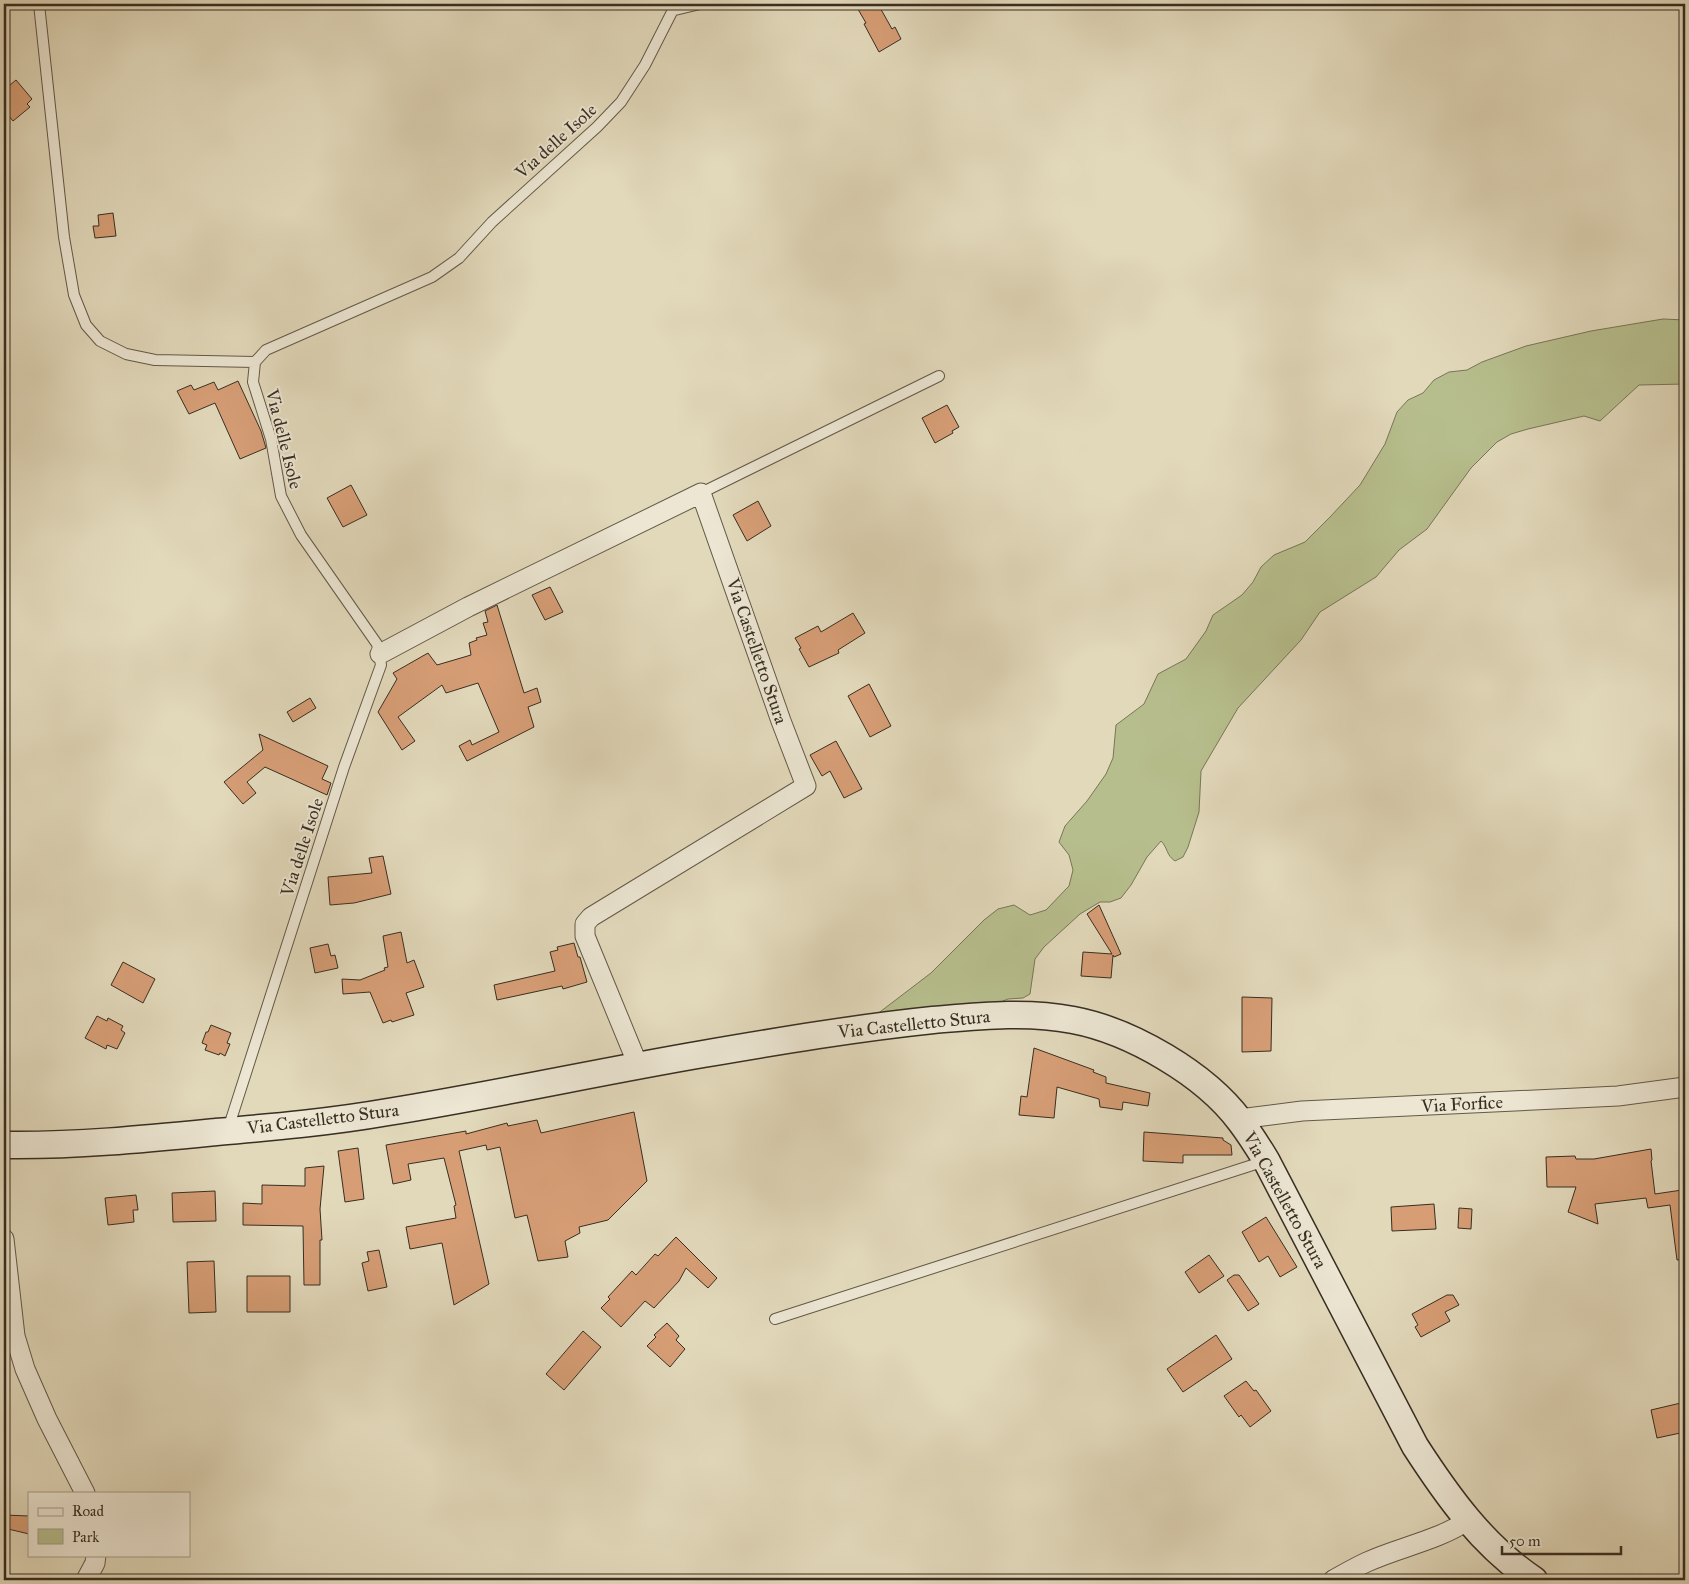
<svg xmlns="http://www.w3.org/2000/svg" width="1689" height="1584" viewBox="0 0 1689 1584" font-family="'IM FELL Great Primer',serif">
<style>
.green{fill:#b7be8d;stroke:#787658}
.building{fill:#d79e76;stroke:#382e22}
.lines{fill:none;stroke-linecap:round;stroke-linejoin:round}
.lane-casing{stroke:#625948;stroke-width:12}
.street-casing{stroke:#625948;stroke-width:21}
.secondary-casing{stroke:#382e22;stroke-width:29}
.lane{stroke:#ece6d3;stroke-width:10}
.street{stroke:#ece6d3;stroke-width:19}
.secondary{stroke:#ece6d3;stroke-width:26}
.labels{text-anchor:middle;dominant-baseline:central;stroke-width:4;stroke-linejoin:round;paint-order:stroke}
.street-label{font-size:18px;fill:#382e22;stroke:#ece6d3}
</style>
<rect width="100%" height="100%" fill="#e2d9bb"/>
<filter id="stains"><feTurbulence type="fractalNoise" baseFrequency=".004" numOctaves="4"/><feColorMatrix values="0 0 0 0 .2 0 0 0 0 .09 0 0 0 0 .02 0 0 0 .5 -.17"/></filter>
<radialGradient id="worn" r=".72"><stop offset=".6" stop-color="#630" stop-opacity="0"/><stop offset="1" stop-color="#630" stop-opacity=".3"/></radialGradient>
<path class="green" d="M 1663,319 L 1685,320 L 1685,384 L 1639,385 L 1600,421 L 1584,416 L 1528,429 L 1511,434 L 1497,442 L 1471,468 L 1427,529 L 1399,550 L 1376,577 L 1320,612 L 1301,640 L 1238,708 L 1201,771 L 1199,812 L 1188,847 L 1183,857 L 1175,861 C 1166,855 1168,848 1161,841 L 1147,857 L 1131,885 L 1121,898 L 1110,902 L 1100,902 L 1080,914 L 1044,947 L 1035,959 L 1030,994 L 1023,998 L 1008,999 L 993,1005 L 872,1018 L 931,973 L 984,920 L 998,909 L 1014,905 L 1030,915 L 1046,910 L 1069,886 L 1073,870 L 1069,855 L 1059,842 L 1065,826 L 1087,801 L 1106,774 L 1113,758 L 1116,725 L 1144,704 L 1158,674 L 1186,659 L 1206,631 L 1213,615 L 1242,595 L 1253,582 L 1261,567 L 1274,555 L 1305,542 L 1330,517 L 1360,485 L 1385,444 L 1397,412 L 1408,400 L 1423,393 L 1434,380 L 1449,372 L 1467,370 L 1482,362 L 1526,346 L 1591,331 Z"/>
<path class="building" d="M 855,4 L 878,4 L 892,29 L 895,27 L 901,39 L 879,52 L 864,24 L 866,23 Z
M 16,80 L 32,99 L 27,104 L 30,107 L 13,121 L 4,110 L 4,90 Z
M 113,213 L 116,236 L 95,238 L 93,226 L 99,226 L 98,215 Z
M 238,381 L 261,431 L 266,448 L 240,459 L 215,403 L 189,414 L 177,391 L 191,385 L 194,390 L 214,382 L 218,390 Z
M 947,405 L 959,427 L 952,431 L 953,433 L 935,443 L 922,418 Z
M 351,485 L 367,515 L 343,527 L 327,498 Z
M 758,501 L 771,526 L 747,541 L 733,515 Z
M 550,587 L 563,612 L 545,620 L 532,595 Z
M 497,605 L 524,693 L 537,688 L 541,702 L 528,707 L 534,727 L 467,761 L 459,746 L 470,740 L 472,745 L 499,732 L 478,683 L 446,693 L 442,685 L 398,717 L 415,741 L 402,750 L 378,712 L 397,679 L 393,673 L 428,653 L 437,665 L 471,655 L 469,643 L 477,640 L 476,638 L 487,635 L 483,623 L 488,622 L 485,611 Z
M 853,613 L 865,633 L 838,650 L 839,653 L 809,667 L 799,649 L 801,648 L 795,638 L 818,626 L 821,632 Z
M 869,684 L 891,726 L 870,737 L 848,696 Z
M 310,698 L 316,708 L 293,722 L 287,712 Z
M 259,734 L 328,766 L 322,779 L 331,783 L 327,795 L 265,767 L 247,782 L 256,793 L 243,804 L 224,782 L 263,750 Z
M 836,741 L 862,789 L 844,798 L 830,771 L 822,776 L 810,755 Z
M 383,856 L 391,894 L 354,903 L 330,905 L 328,877 L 372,873 L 369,858 Z
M 1099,905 L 1121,954 L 1114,957 L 1113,955 L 1111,978 L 1081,976 L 1083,952 L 1112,954 L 1087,914 Z
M 401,932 L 407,963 L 414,960 L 424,987 L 406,993 L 414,1015 L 392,1022 L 391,1020 L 383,1023 L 370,992 L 343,994 L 342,979 L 360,980 L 385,970 L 384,968 L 388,967 L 383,936 Z
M 574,943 L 578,957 L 580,957 L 587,982 L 563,989 L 562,986 L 497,1000 L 494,985 L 555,971 L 550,952 L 558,950 L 557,947 Z
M 328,944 L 331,956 L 335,955 L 338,968 L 315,973 L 310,948 Z
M 123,962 L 155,979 L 143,1003 L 111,985 Z
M 1242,997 L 1272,998 L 1271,1051 L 1242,1052 Z
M 97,1016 L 107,1021 L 108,1018 L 123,1026 L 121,1030 L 125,1033 L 117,1049 L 107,1045 L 106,1049 L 85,1038 Z
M 211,1025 L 231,1033 L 227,1043 L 230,1044 L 225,1056 L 220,1053 L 219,1055 L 205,1050 L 207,1045 L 202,1043 L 206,1032 L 208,1032 Z
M 1034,1048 L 1094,1070 L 1093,1072 L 1106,1077 L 1106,1083 L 1150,1093 L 1148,1106 L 1123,1102 L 1122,1110 L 1100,1107 L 1099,1099 L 1057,1087 L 1054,1118 L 1019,1115 L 1021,1096 L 1027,1097 Z
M 634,1112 L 647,1181 L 608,1220 L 579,1227 L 580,1233 L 565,1241 L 568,1257 L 538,1261 L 527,1215 L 515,1218 L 500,1147 L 487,1150 L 486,1145 L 459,1151 L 489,1284 L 454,1305 L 442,1243 L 410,1249 L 406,1227 L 456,1218 L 454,1206 L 456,1205 L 444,1158 L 408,1164 L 411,1180 L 393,1184 L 386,1145 L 466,1131 L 466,1134 L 507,1123 L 508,1126 L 537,1120 L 541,1133 Z
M 1144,1132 L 1223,1138 L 1223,1140 L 1231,1145 L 1232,1155 L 1183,1155 L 1183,1163 L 1143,1161 Z
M 358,1148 L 364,1199 L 345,1202 L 338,1151 Z
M 1651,1149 L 1652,1160 L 1651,1161 L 1655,1194 L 1682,1190 L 1685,1203 L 1685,1259 L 1677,1260 L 1670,1205 L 1648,1208 L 1646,1198 L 1595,1204 L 1598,1224 L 1568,1212 L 1576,1187 L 1547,1187 L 1546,1157 L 1575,1156 L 1576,1159 L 1594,1159 Z
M 324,1166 L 320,1209 L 322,1240 L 320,1240 L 320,1285 L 304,1285 L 303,1226 L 243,1225 L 243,1203 L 262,1204 L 262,1185 L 305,1186 L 305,1168 Z
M 215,1191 L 216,1221 L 173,1222 L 172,1193 Z
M 136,1195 L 138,1210 L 133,1210 L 134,1222 L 108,1225 L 105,1198 Z
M 1434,1204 L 1436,1229 L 1392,1231 L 1391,1207 Z
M 1459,1208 L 1472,1209 L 1471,1229 L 1458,1228 Z
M 1266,1217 L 1297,1267 L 1280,1277 L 1268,1256 L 1259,1262 L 1242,1232 Z
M 676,1237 L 717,1278 L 708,1288 L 686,1268 L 679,1281 L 654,1308 L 645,1301 L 621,1327 L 601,1308 L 610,1299 L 608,1297 L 632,1271 L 636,1275 L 655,1254 L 658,1256 Z
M 379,1250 L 387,1287 L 368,1291 L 362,1263 L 369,1261 L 367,1252 Z
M 1209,1255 L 1224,1276 L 1199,1293 L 1185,1272 Z
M 214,1261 L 216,1312 L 189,1313 L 187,1262 Z
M 1234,1275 L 1239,1275 L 1259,1304 L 1248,1311 L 1227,1280 Z
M 247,1276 L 290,1276 L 290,1312 L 247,1312 Z
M 1447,1295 L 1453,1295 L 1459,1305 L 1445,1312 L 1450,1321 L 1421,1337 L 1415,1327 L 1418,1325 L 1412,1314 Z
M 667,1323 L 679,1336 L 676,1340 L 685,1349 L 670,1367 L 647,1346 L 656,1337 L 654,1335 Z
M 583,1331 L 601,1347 L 564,1390 L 546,1374 Z
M 1216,1335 L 1232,1359 L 1183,1392 L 1167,1369 Z
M 1246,1381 L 1254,1391 L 1256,1390 L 1271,1411 L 1250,1427 L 1241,1415 L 1239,1417 L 1224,1396 Z
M 1685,1402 L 1685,1432 L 1657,1438 L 1651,1410 Z
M 4,1515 L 29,1516 L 29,1534 L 4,1528 Z"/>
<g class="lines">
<defs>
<path id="lane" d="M 39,4 L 64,237 L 74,295 L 86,325 L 100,341 L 126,354 L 155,360 L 255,362
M 675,10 L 700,4
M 701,493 L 939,376
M 228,1129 L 344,767 L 381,665 L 377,644 L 301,535 L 281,496 L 271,439 L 253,382 L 255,362 L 266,350 L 432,277 L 459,258 L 492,222 L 597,127 L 621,102 L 645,65 L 676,4
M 775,1319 L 1265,1161"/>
<path id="street" d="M 380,654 L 468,607 L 701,493 L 781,721 L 806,786 L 591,917 L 585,924 L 585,936 L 638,1065
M 1239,1119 L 1302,1111 L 1618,1096 L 1685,1087
M 4,1239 L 15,1336 L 25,1369 L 47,1419 L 85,1493
M 86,1580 L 95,1563 L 96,1555
M 1333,1580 C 1344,1574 1356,1567 1367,1562 C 1400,1547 1436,1541 1467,1521"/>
<path id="secondary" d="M 4,1145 C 75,1146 145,1139 216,1132 C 274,1127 331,1122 388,1112 C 494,1095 598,1072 703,1054 C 779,1041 856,1028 933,1020 C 980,1016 1026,1011 1073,1020 C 1131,1031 1205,1074 1240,1121 C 1250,1134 1258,1147 1266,1160 L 1415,1446 C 1448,1497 1483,1546 1534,1580"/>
</defs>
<use href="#lane" class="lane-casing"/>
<use href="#street" class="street-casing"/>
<use href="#secondary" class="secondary-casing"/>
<use href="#lane" class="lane"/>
<use href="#street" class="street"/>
<use href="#secondary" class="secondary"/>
</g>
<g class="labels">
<g class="street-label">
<text transform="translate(556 141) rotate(-42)">Via delle Isole</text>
<text transform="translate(284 439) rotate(76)">Via delle Isole</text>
<text transform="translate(757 651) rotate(71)">Via Castelletto Stura</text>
<text transform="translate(302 847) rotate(-72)">Via delle Isole</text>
<text transform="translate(914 1024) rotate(-6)">Via Castelletto Stura</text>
<text transform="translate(1462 1104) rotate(-3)">Via Forfice</text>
<text transform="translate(323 1119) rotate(-7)">Via Castelletto Stura</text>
<text transform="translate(1285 1200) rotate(61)">Via Castelletto Stura</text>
</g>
</g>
<rect width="1689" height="1584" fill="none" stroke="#e2d9bb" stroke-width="20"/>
<rect x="5" y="5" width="1679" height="1574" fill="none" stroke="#382e22" stroke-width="2.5"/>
<rect x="10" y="10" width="1669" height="1564" fill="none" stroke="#382e22"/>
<rect x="28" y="1492" width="162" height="65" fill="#ece6d3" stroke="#a49c8c"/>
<rect x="38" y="1508" width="25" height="8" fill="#ece6d3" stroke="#a49c8c"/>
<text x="72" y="1516" font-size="15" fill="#382e22">Road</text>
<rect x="38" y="1529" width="25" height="15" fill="#b7be8d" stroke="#a49c8c"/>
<text x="72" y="1542" font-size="15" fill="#382e22">Park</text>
<path d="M1502 1546v8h119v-8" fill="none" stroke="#382e22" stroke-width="2.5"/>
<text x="1509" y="1546" font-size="15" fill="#382e22" stroke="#ece6d3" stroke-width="4" paint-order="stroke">50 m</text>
<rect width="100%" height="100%" filter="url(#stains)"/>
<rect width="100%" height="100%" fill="url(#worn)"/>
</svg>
